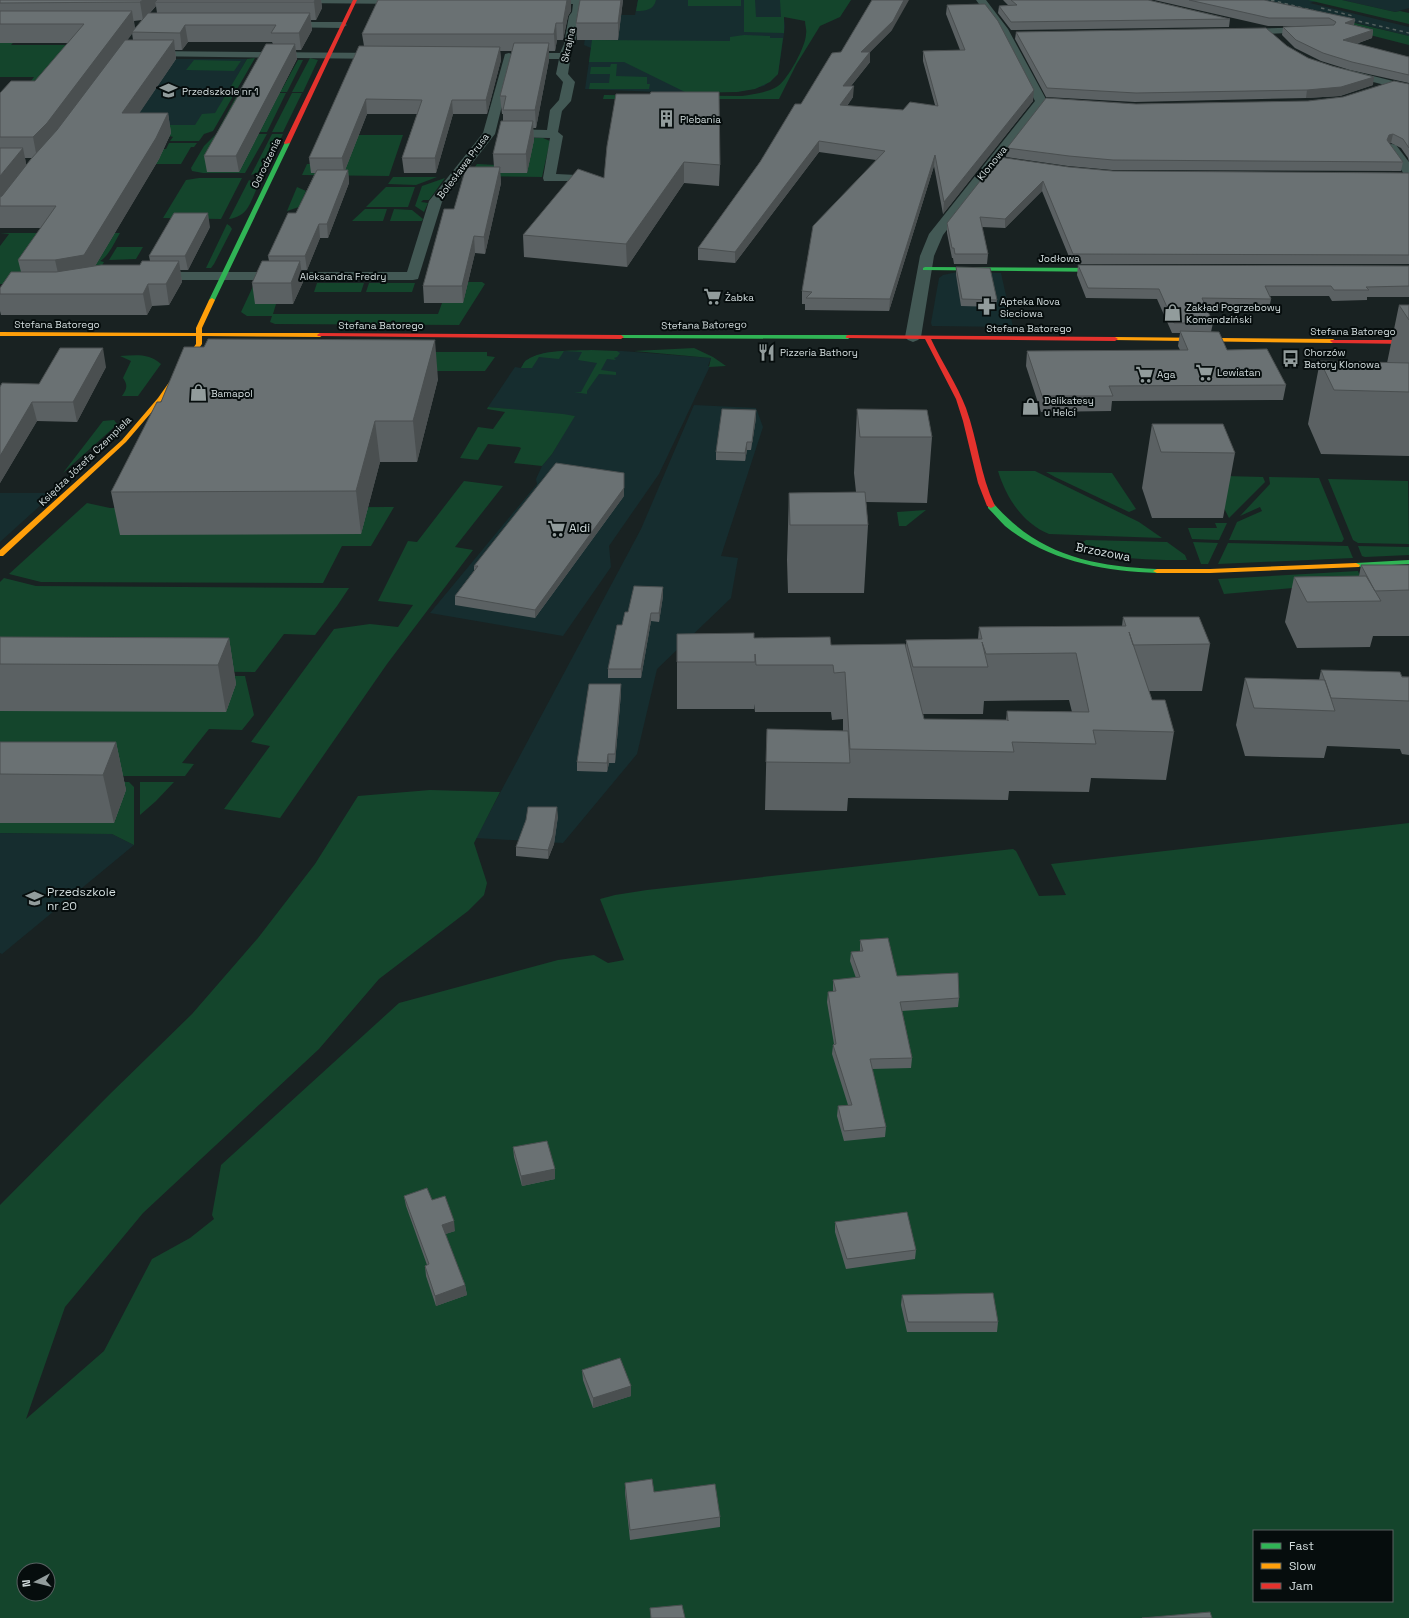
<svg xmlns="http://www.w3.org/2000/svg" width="1409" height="1618" viewBox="0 0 1409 1618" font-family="'Space Grotesk',sans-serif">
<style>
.built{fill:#162d2f}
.green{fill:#14452c;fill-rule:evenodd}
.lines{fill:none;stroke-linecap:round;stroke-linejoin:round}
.street{fill:#435955;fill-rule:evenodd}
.fast{fill:#30b455;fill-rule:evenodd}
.slow{fill:#ff9f0a;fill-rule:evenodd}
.jam{fill:#e5322d;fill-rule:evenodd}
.rail{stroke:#53605e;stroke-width:1.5;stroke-dasharray:3.5 3.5;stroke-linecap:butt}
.wall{fill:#5b6163;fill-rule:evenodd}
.shaded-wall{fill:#4a4f50}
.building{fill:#6a7173;stroke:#4a4f50}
.labels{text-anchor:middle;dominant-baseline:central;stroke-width:4;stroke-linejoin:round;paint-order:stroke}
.far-street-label{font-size:10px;fill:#d3ddde;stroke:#060d0d}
.far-poi-label{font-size:10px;fill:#d3ddde;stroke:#060d0d;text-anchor:start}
.poi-label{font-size:12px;fill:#d3ddde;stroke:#060d0d;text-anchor:start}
.street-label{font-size:12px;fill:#d3ddde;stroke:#060d0d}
</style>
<rect width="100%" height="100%" fill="#192222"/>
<path class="built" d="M 638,0 L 782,0 L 785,27 L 778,74 L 764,86 L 737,92 L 659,92 L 585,89 L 591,48 L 584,45 L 588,19 L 619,15 L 635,15 Z
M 1265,0 L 1319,0 L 1310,3 L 1409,27 L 1409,36 Z
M 1342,0 L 1409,0 L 1409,8 L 1395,12 Z
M 136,59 L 247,59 L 215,114 L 195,125 L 88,125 Z
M 957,272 L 1001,273 L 1013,327 L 932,326 L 931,323 L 939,278 L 943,275 Z
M 564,351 L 622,351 L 711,358 L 708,366 L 710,366 L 659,474 L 609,546 L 611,567 L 563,636 L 430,613 L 537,484 L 536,479 L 542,466 L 552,454 L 574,416 L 488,407 L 515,367 L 521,368 L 526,360 L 544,353 Z
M 694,405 L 756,408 L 763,427 L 721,556 L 738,558 L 731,598 L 657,669 L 637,754 L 563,843 L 476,838 L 641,529 Z
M 0,493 L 54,493 L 0,542 Z
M 0,833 L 112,834 L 134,845 L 2,954 L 0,953 Z"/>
<path class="green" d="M 638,0 L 656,0 C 654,10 645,11 636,11 Z
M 688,0 L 741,0 L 741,6 L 688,6 Z
M 744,0 L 755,0 L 756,17 L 781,17 L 780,0 L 851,0 L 840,17 L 820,26 L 796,65 L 779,99 L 603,99 L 604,95 L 742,96 C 754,94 767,93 778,86 C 788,79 806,46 806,34 C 807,30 805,25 805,21 L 784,17 L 784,33 L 744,32 Z
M 1233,0 L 1259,0 L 1409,36 L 1409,45 Z
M 1308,0 L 1342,0 L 1395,12 L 1400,11 L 1409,13 L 1409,24 Z
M 0,32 L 23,32 L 11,45 L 77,45 L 48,80 L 31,81 L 34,77 L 0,77 Z
M 744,35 L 770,36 L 770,38 L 783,38 L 778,74 L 770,82 L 755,89 L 737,92 L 687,93 L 624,62 L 589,62 L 592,40 L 730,41 L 730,37 Z
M 255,58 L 213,131 L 204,134 L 199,141 L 170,141 L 173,137 L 170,136 L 162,149 L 166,149 L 169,143 L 197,143 L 194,147 L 191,147 L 181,164 L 57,164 L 88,125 L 195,125 L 202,114 L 215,113 L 247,59 Z
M 310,58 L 318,60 L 303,92 L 292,92 Z
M 194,60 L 241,61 L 234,71 L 186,70 Z
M 298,60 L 303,60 L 287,92 L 239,92 L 245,81 L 254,81 L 250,89 L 282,89 Z
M 611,64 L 617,64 L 616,76 L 647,77 L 647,84 L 650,84 L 649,89 L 589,89 L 590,83 L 609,83 L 610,74 L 590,74 L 591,67 L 610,67 Z
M 238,93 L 286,93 L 267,132 L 217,132 Z
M 292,93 L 302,93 L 283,132 L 272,132 Z
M 216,134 L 267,134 L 245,173 L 203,173 L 192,171 L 191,168 L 204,146 Z
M 272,134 L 283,134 L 266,170 L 251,175 Z
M 320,135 L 403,135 L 389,176 L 302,175 L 307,164 L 315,164 Z
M 534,138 L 543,138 L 550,141 L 542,177 L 468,176 L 477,164 L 496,165 L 527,173 Z
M 393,177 L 437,177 L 416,185 L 388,184 Z
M 199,178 L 242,178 L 221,219 L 163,218 L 186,180 Z
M 445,178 L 429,200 L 423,200 L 421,202 L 428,203 L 424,212 L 415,206 L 422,186 Z
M 249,180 L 255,183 L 258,186 C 250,202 249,216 229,219 Z
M 297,187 L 306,191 L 299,207 L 287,211 Z
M 386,187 L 415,187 L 408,207 L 366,207 Z
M 365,209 L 387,209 L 383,221 L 352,221 Z
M 394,209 L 412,210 L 423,219 L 422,221 L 390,221 Z
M 227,224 L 230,226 L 232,229 L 214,264 L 211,268 L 206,268 Z
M 0,233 L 120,233 C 114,243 109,256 100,261 L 104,262 L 95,278 L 63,284 L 0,284 L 0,246 L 9,234 Z
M 117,247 L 143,247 L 136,259 L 109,260 Z
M 255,282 L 264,282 L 255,304 L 276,304 L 273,314 L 438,314 L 442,303 L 463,302 L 468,282 L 482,282 L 485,284 L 459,325 L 275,324 L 270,322 L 272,316 L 247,316 L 241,312 Z
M 317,283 L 364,283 L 361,292 L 314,292 Z
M 369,283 L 415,283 L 412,292 L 366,292 Z
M 694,348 L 713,357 L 726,366 L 709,367 L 711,358 L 634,351 Z
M 591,350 L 617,351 L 620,353 L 617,357 L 614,358 L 616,360 L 607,359 L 601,370 L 616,372 L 616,375 L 599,374 L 587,391 L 587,394 L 574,392 L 581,392 L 597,363 L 578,360 L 582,352 L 564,351 L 559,359 L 539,357 L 532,368 L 521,368 C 523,365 524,361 527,360 C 542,349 573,351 591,350 Z
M 319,352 L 487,352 L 487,356 L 495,357 L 485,371 L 205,371 Z
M 120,356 C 135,355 150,353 161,364 L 138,396 L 122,396 C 127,389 128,385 123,378 L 131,361 Z
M 488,407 L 563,414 L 575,416 L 552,454 L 542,466 L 514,463 L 521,448 L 519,447 L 488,444 L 478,460 L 460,458 L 478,427 L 493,429 L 505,412 L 487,409 Z
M 114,420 L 117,424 L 111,430 L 63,473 L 103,421 Z
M 998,471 L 1035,471 L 1139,522 L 1162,538 L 1049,534 C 1022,523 1006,497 998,471 Z
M 1046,472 L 1112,473 L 1136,509 L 1129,512 L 1055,477 Z
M 1187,475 L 1263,477 L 1265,482 L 1229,518 L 1224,508 Z
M 1269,477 L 1319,478 L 1344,539 L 1342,542 L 1229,540 L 1237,522 L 1262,511 L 1260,507 L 1240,516 L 1270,484 Z
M 1328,479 L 1408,481 L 1409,544 L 1358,543 L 1353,540 Z
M 464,481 L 503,486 L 455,547 L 473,550 L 387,664 L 280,818 L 224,809 L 270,746 L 251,742 L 334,629 L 370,624 L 398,627 L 413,605 L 378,601 L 408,541 L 417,542 Z
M 87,503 L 110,508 L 394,507 L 371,546 L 342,546 L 323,583 L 41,582 L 9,574 Z
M 926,510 L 906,526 L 899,526 L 897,512 Z
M 1215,523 L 1227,523 L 1219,540 L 1192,539 L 1188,528 L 1217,528 Z
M 1086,540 L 1167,542 L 1185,555 L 1187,560 C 1150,560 1112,560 1077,546 Z
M 1193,542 L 1218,543 L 1208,564 L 1201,564 Z
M 1228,543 L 1348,546 L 1353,558 L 1218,564 Z
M 1358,546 L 1409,547 L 1409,555 L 1365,557 L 1362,556 Z
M 1358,571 L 1362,582 L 1224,594 L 1218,579 Z
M 4,578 L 36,586 L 349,588 L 337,606 L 315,635 L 284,634 L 255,672 L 0,670 L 0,582 Z
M 0,675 L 245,676 L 254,715 L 242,730 L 209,729 L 182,763 L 194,764 L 185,776 L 0,776 Z
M 0,781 L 129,782 L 134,787 L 134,845 L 112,834 L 0,833 Z
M 140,782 L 174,782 L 156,801 L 140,815 Z
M 430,790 L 500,792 L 474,843 L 487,883 L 484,895 L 468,911 L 379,979 L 319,1049 L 143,1213 L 65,1307 L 26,1419 L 104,1351 L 152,1259 L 190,1238 L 214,1219 L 212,1215 L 221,1165 L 399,1003 L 558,960 L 594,955 L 608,963 L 624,960 L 600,899 L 615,895 L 647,890 L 1013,849 L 1016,851 L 1039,896 L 1066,895 L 1051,864 L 1409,823 L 1409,1618 L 0,1618 L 0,1205 L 110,1094 L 192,1014 L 258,938 L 315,864 L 358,796 ZM 1254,1531 L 1392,1531 L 1392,1601 L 1254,1601 ZM 24,1570 L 48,1570 L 48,1594 L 24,1594 Z"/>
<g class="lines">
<path class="street" d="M 287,0 L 413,0 L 413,1 L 408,4 L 292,3 Z
M 537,0 L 584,0 L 582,12 L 579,16 L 575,44 L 572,48 L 568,74 L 575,82 L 571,101 L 562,111 L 558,132 L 563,136 L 556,174 L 577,175 L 578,178 L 577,181 L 544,181 L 543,178 L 550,138 L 504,137 L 500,136 L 498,133 L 500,130 L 504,129 L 547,130 L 550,110 L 559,100 L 563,82 L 556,74 L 559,59 L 519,59 L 514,57 L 495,134 L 442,202 L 418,279 L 413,280 L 150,280 L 145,279 L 143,276 L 145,273 L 150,272 L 407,272 L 429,201 L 483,133 L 505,54 L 509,53 L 514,55 L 519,53 L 560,53 L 564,44 L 569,16 L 572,12 L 573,4 L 542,4 L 538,3 Z
M 976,0 L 986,0 L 1008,29 L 1047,101 L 943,235 L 934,256 L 921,337 L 918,340 L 913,342 L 908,340 L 905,337 L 920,256 L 929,234 L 1035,101 L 998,30 Z
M 281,22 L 342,22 L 347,25 L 342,28 L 277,27 L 276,25 L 277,23 Z
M 1313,27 L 1318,30 L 1317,32 L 1241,35 L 1236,32 L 1241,29 Z
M 147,51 L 384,53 L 390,56 L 384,59 L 143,56 L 141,54 L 143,52 Z
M 1345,69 L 1409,85 L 1409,91 L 1341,74 L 1339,72 L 1341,70 Z
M 1392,144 L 1396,145 L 1409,162 L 1409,175 L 1404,174 L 1386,148 L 1388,145 Z"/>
<path class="fast" d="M 285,142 L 290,143 L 215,300 L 210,301 L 209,300 Z
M 925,267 L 1108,268 L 1111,270 L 1108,272 L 923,270 L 923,268 Z
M 621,335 L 848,335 L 851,337 L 848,339 L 619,338 L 619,336 Z
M 988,504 L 994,504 C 1039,555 1091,566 1157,569 L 1161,571 L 1157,573 C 1103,571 1048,561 1005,526 C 999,520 994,514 988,508 Z
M 1409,560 L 1409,564 L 1356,567 L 1352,565 L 1356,563 Z"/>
<path class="slow" d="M 212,298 L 215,300 L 202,328 L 202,333 L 320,333 L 323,335 L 320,337 L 202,336 L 202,344 L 162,400 L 126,442 L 3,556 L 0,556 L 0,550 L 122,440 L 158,398 L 196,344 L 196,336 L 0,336 L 0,332 L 196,333 L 196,328 L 209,300 Z
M 1115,337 L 1333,339 L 1336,341 L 1333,343 L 1113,340 L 1112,339 Z
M 1356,563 L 1360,565 L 1359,567 L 1210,573 L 1157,573 L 1153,571 L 1157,569 L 1210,569 Z"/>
<path class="jam" d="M 353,0 L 357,0 L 290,143 L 285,144 L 284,143 Z
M 320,333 L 621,335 L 624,337 L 621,339 L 318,336 L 317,335 Z
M 848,335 L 1115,337 L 1118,339 L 1115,341 L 931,339 C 942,363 957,384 966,408 C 978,441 980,475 995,506 L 991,508 L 987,506 L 978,483 L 963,421 L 956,399 L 925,339 L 846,338 L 846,336 Z
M 1331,340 L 1409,340 L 1409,344 L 1333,343 L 1330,341 Z"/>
<path class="rail" d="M 1271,0 L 1327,14
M 1321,8 L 1353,16
M 1345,18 L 1409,33"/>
</g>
<path class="wall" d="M 0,0 L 321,0 L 322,8 L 316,20 L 311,20 L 312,30 L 301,50 L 296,50 L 297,59 L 239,172 L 207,172 L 204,156 L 237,98 L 237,96 L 273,44 L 272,42 L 188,42 L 182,50 L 175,50 L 176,59 L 139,113 L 168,113 L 171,133 L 159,159 L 95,266 L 140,265 L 150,261 L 149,256 L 210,227 L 188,270 L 180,270 L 182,282 L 169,305 L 152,306 L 147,315 L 1,315 L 0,311 L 0,288 L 21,272 L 18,260 L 41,228 L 0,228 L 0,93 L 35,81 L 68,43 L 0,43 ZM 156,6 L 157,13 L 150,13 ZM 142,20 L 135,29 L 134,21 ZM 132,33 L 133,40 L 127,40 ZM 25,158 L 32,158 L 26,165 Z
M 378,0 L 571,0 L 571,11 L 568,16 L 563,40 L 557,40 L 555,51 L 549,51 L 549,60 L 536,128 L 533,128 L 534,140 L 527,173 L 500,173 L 501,183 L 485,254 L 475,253 L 463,303 L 424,303 L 423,286 L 454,209 L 494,167 L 493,154 L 503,121 L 503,114 L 502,114 L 500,96 L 512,51 L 500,51 L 501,60 L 487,114 L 453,114 L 436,173 L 404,173 L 402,158 L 417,114 L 367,114 L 345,170 L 348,170 L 349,183 L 328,238 L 320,238 L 307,270 L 301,270 L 303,282 L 293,304 L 255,304 L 252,283 L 269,261 L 268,256 L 296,213 L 315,173 L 311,173 L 309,158 L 364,46 L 362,34 Z
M 580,0 L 623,0 L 618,40 L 577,40 L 576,23 Z
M 1003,0 L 1148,0 L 1230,19 L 1229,27 L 1011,30 L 998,13 L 999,6 L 1008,5 Z
M 1154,0 L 1264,0 L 1355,19 L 1354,25 L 1373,30 L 1372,38 L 1356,44 L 1409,57 L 1409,83 L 1350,70 L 1321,61 L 1295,48 L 1282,35 L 1283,27 L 1328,26 L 1268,26 Z
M 947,5 L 1033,101 L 943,214 L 934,166 L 889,311 L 805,310 L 805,304 L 802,304 L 802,291 L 876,160 L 819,152 L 735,263 L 698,260 L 698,248 L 760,162 L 801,104 L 841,52 L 892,30 L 870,52 L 870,62 L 851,86 L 853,97 L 847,106 L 903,110 L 935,105 L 923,61 L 923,51 L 960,50 L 946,14 Z
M 1016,32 L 1287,46 L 1308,58 L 1373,85 L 1340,96 L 1306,98 L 1135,102 L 1046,97 L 1015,39 Z
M 1409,84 L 1409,162 L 1408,158 L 1401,148 L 1391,143 L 1389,144 L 1403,162 L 1401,171 L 1112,170 L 1068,166 L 1006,157 L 1007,148 L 1136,104 L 1308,101 L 1343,97 Z
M 607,146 L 720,165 L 719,186 L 684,183 L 627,267 L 524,257 L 523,235 L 604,178 Z
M 1069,167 L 1113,171 L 1409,173 L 1409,264 L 1072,264 L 1042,191 L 1005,228 L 982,227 L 988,254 L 987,264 L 954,264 L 953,258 L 952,258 L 947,233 L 947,223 Z
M 1078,265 L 1409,266 L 1409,297 L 1367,297 L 1367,300 L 1332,301 L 1329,296 L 1270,296 L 1271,299 L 1269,309 L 1206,308 L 1213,323 L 1211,332 L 1227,350 L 1286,385 L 1283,400 L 1112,401 L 1111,411 L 1041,412 L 1026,366 L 1027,351 L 1180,350 L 1178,346 L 1180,333 L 1172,333 L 1157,299 L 1086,298 L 1077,275 Z
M 956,267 L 997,300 L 996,307 L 961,306 L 956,275 Z
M 1399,305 L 1409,305 L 1409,456 L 1321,454 L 1308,424 L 1320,361 L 1387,363 Z
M 106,367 L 77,422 L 37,421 L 0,483 L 0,387 L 39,384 Z
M 438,379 L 417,462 L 380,462 L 361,534 L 120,535 L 111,492 L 161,402 Z
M 857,409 L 932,437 L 927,503 L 866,502 L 868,525 L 864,593 L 788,593 L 787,560 L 789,493 L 856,492 L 854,473 Z
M 756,410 L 756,418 L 751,450 L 747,450 L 745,461 L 716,460 L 716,452 Z
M 1152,424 L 1235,453 L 1223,518 L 1152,518 L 1142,488 Z
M 624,496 L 535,618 L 455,605 L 455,596 L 474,571 L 474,566 Z
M 1361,565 L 1409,565 L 1409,636 L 1373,636 L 1370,647 L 1297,648 L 1285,622 L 1294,577 L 1359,576 Z
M 663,587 L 663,596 L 659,622 L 651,621 L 641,678 L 608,678 L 608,669 L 622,625 L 628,612 Z
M 1123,617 L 1210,644 L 1202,691 L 1149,691 L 1152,700 L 1174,732 L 1166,780 L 1091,778 L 1089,792 L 1009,791 L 1008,800 L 848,798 L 847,811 L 765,810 L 767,729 L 843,731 L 843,719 L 832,720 L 831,712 L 755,712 L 754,704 L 754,709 L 677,709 L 677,634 L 754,638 L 831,645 L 906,646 L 906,640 L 978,639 L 979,627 L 1122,626 ZM 1069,700 L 1072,712 L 1007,711 L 1006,720 L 924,719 L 923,714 L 983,714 L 984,701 Z
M 0,637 L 229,638 L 236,684 L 226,712 L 0,711 Z
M 1321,670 L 1409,677 L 1409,755 L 1402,754 L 1400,749 L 1327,746 L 1324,758 L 1245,756 L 1236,725 L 1245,678 L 1319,680 Z
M 621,693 L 615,763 L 609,763 L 607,772 L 577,771 L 577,762 Z
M 0,742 L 116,742 L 126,790 L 114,823 L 0,823 Z
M 558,816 L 554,844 L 548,859 L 516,856 L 516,847 Z
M 860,940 L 897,976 L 959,998 L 958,1007 L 902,1011 L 912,1058 L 911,1068 L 872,1069 L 886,1127 L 885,1137 L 844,1141 L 837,1116 L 838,1106 L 848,1105 L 832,1054 L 833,1045 L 834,1044 L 827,1002 L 828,992 L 833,991 L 833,980 L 856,978 L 850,961 L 851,952 L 860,951 Z
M 513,1147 L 555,1179 L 522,1186 L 514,1157 Z
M 404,1196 L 432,1200 L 455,1231 L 445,1234 L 465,1285 L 467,1295 L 436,1306 L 426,1276 L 425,1266 L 427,1265 L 406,1206 Z
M 835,1222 L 916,1250 L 915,1259 L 846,1269 L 835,1232 Z
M 902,1295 L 998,1322 L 997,1332 L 907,1332 L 901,1305 Z
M 582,1370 L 631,1396 L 593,1408 L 583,1380 Z
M 625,1483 L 654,1492 L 720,1517 L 720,1527 L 630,1540 L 625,1493 Z"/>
<path class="shaded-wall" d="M 143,0 L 161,0 L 155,2 L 156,6 L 143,20 L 140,2 Z
M 315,0 L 321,0 L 322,8 L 316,20 L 314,2 Z
M 567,0 L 571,0 L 571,11 L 568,16 L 563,40 L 563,23 Z
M 621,0 L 623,0 L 618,40 L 618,23 Z
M 904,0 L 909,0 L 892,30 L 870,52 L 870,62 L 843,96 L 843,86 L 861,52 Z
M 132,11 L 135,30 L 51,143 L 37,158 L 33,137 Z
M 310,13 L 312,30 L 301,50 L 299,33 Z
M 1355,19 L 1353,27 L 1345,23 Z
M 556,23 L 557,40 L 555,51 L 554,34 Z
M 185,25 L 188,42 L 182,50 L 180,33 Z
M 1373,30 L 1372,38 L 1341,49 L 1343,40 Z
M 174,40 L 176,59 L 126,133 L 122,113 Z
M 549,43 L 549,60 L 536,128 L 535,110 Z
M 295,44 L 297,59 L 239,172 L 236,156 Z
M 500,47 L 501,60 L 487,114 L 486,100 Z
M 1374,77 L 1373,85 L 1340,96 L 1306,98 L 1307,90 Z
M 854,86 L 853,97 L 840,116 L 840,105 Z
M 1034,90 L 1033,101 L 943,214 L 944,202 Z
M 366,99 L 367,114 L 344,173 L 342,158 Z
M 452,100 L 453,114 L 436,173 L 435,158 Z
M 168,113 L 171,133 L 159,159 L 88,278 L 60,282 L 55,260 Z
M 533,121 L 534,140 L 527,173 L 526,154 Z
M 1393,134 L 1391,143 L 1387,144 L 1387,140 L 1389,135 Z
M 819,141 L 819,152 L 735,263 L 735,252 Z
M 23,148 L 27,168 L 0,203 L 0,176 Z
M 935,155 L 934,166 L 889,311 L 890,299 Z
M 684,162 L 684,183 L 627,267 L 626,244 Z
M 500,167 L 501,183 L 485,254 L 484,237 Z
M 348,170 L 349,183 L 328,238 L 327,224 Z
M 1043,181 L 1042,191 L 1005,228 L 1005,219 Z
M 208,213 L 210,227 L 188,270 L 185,256 Z
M 319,224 L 320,238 L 307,270 L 305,256 Z
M 474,236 L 475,253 L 463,303 L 462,286 Z
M 179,261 L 182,282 L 169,305 L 166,284 Z
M 300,261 L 303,282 L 293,304 L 291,283 Z
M 148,284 L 152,306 L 147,315 L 143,294 Z
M 435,340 L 438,379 L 417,462 L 413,421 Z
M 103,348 L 106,367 L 77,422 L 73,402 Z
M 32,402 L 37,421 L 0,483 L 0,456 Z
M 756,410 L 756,418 L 751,450 Z
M 375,421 L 380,462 L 361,534 L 356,491 Z
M 747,442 L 747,450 L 745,461 L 745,453 Z
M 624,473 L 624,496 L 535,618 L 535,610 Z
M 663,587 L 663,596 L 659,622 L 659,613 Z
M 651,613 L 651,621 L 641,678 L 641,669 Z
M 229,638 L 236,684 L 226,712 L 218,665 Z
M 621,684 L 621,693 L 615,763 L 615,754 Z
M 116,742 L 126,790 L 114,823 L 103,775 Z
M 608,754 L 609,763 L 607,772 L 607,763 Z
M 557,807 L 558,816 L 554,844 L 548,859 L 548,850 Z
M 555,1169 L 555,1179 L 522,1186 L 521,1176 Z
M 454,1221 L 455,1231 L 443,1235 L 442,1225 Z
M 465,1285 L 467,1295 L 436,1306 L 435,1296 Z
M 631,1386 L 631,1396 L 593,1408 L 593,1398 Z"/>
<path class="building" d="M 0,0 L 143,0 L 140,2 L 0,3 Z
M 157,0 L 315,0 L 314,2 L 155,2 Z
M 378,0 L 567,0 L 563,23 L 556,23 L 554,34 L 362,34 Z
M 580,0 L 621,0 L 618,23 L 576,23 Z
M 872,0 L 904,0 L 893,21 L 861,52 L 870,52 L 843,86 L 854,86 L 840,105 L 903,110 L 910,102 L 938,106 L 923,51 L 965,50 L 947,5 L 985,4 L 998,21 L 1034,90 L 944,202 L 935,155 L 890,299 L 806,298 L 812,292 L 802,291 L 813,226 L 885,151 L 819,141 L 735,252 L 698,248 L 760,162 L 795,104 L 801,104 L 832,53 L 841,52 Z
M 1011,0 L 1148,0 L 1230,19 L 1011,22 L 999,6 L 1017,5 Z
M 1189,0 L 1264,0 L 1355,19 L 1345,23 L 1373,30 L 1343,40 L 1409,57 L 1409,75 L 1352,62 L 1323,53 L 1296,40 L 1283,27 L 1334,25 L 1336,22 L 1329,18 L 1269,18 Z
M 0,11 L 132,11 L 47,123 L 33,137 L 0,137 L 0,93 L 11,81 L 35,81 L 84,24 L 0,24 Z
M 148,13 L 310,13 L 299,33 L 271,33 L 276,25 L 185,25 L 180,33 L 132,32 Z
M 1266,28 L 1287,46 L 1308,58 L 1332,66 L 1374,77 L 1341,87 L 1307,90 L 1136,93 L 1047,88 L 1016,32 Z
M 125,40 L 174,40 L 122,113 L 168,113 L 156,138 L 84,255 L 55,260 L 18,260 L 56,206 L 0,206 L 0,197 L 2,196 L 31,159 L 57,130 Z
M 514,43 L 549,43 L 535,110 L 503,110 L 506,96 L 500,96 Z
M 266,44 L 295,44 L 236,156 L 204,156 L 238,96 L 237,96 Z
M 359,46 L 500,47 L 486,100 L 452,100 L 435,158 L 402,158 L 422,100 L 366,99 L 342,158 L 309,158 Z
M 1394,81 L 1409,84 L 1409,148 L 1403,139 L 1393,134 L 1389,135 L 1387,140 L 1403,162 L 1113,160 L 1069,156 L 1007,148 L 1046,98 L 1136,104 L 1308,101 L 1343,97 Z
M 651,92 L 719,92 L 720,165 L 684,162 L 626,244 L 523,235 L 578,169 L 604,178 L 607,146 L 616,94 L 650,94 Z
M 501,121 L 533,121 L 526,154 L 493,154 Z
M 0,148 L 23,148 L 0,176 Z
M 999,157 L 1069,167 L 1113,171 L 1409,173 L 1409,255 L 1073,254 L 1043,181 L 1005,219 L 980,217 L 988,254 L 955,254 L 954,248 L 952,248 L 947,223 Z
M 466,167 L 500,167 L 484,237 L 474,236 L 462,286 L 423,286 L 444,209 L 454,209 Z
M 317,170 L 348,170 L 327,224 L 319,224 L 305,256 L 268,256 L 288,213 L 296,213 Z
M 174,213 L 208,213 L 185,256 L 149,256 Z
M 142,261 L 179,261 L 166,284 L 148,284 L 143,294 L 0,294 L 0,288 L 11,272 L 56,272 L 101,265 L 140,265 Z
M 262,261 L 300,261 L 291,283 L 252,283 Z
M 1078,265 L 1409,266 L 1409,286 L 1366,287 L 1369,290 L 1334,290 L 1331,286 L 1265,286 L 1271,299 L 1202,298 L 1213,323 L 1174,323 L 1159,289 L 1088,288 Z
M 956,267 L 990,268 L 997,300 L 962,299 Z
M 1399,305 L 1409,305 L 1409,320 Z
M 1180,331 L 1219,332 L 1227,350 L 1267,349 L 1286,385 L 1109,386 L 1113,396 L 1042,396 L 1027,351 L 1188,350 Z
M 208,339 L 435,340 L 413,421 L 375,421 L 356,491 L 111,492 L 157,402 L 161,402 L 184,347 L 204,347 Z
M 60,348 L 103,348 L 73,402 L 32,402 L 0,456 L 0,387 L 2,383 L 39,384 Z
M 1320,361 L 1409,363 L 1409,392 L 1334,390 Z
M 722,409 L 756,410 L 752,442 L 747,442 L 745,453 L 716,452 Z
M 857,409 L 927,410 L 932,437 L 860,437 Z
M 1152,424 L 1223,424 L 1235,453 L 1161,452 Z
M 556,463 L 624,473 L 624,488 L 535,610 L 455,596 L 478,566 L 474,566 Z
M 865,492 L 868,525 L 790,525 L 789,493 Z
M 1361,565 L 1409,565 L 1409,590 L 1375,591 Z
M 1366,576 L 1381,601 L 1307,602 L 1294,577 Z
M 634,586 L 663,587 L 659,613 L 651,613 L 641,669 L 608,669 L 617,625 L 622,625 L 625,612 L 628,612 Z
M 1123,617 L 1199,617 L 1210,644 L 1133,645 L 1129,632 L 1152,700 L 1165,700 L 1174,732 L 1093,730 L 1096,744 L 1012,742 L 1014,752 L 850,749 L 845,672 L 834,673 L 833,665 L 756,665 L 755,654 L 755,662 L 677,662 L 677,634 L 754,633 L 754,638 L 830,637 L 831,645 L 905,644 L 924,719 L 1008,720 L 1008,721 L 1007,711 L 1089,712 L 1076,653 L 986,654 L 982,642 L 988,667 L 913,667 L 906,640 L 982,639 L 979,627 L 1126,626 Z
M 0,637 L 229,638 L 218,665 L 0,664 Z
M 1321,670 L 1400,672 L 1402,677 L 1409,677 L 1409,701 L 1331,698 Z
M 1245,678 L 1325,680 L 1335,711 L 1254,708 Z
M 589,684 L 621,684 L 615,754 L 608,754 L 607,763 L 577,762 Z
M 767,729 L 848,731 L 850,763 L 766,762 Z
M 0,742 L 116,742 L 103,775 L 0,774 Z
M 528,807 L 557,807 L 553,835 L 548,850 L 516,847 L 526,820 Z
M 888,938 L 897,976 L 958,973 L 959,998 L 900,1002 L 912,1058 L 870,1059 L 886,1127 L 844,1131 L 838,1106 L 852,1105 L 833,1045 L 836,1044 L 828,992 L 836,991 L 833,980 L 860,977 L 851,952 L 863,951 L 860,940 Z
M 547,1141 L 555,1169 L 521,1176 L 513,1147 Z
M 427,1188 L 432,1200 L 445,1196 L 454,1221 L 442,1225 L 465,1285 L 435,1296 L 425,1266 L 429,1264 L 404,1196 Z
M 907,1212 L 916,1250 L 847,1259 L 835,1222 Z
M 993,1293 L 998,1322 L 908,1322 L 902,1295 Z
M 620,1358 L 631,1386 L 593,1398 L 582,1370 Z
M 652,1479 L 654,1492 L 715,1484 L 720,1517 L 630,1530 L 625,1483 Z
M 682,1605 L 685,1618 L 651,1618 L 650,1608 Z
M 1210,1612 L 1212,1618 L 1142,1618 Z"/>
<defs>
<symbol id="school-bare" viewBox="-9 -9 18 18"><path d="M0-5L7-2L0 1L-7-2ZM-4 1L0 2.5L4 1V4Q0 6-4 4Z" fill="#929c9c" stroke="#060d0d" stroke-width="2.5" paint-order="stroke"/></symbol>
<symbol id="building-bare" viewBox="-9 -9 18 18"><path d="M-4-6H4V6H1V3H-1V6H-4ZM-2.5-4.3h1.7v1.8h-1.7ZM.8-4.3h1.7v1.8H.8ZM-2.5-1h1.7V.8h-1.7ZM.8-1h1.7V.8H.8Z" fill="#929c9c" stroke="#060d0d" stroke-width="2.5" paint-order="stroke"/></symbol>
<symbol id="supermarket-bare" viewBox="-9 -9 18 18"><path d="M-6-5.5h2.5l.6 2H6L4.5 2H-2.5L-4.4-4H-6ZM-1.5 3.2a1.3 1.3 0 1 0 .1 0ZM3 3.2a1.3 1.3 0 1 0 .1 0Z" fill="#929c9c" stroke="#060d0d" stroke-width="2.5" paint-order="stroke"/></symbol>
<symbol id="pharmacy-bare" viewBox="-9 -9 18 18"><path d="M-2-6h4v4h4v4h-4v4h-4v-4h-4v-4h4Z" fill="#929c9c" stroke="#060d0d" stroke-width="2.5" paint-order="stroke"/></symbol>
<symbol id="shop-bare" viewBox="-9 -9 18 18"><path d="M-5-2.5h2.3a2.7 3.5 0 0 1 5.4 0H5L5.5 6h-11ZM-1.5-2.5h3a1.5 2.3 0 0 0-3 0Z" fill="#929c9c" stroke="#060d0d" stroke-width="2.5" paint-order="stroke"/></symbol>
<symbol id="restaurant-bare" viewBox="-9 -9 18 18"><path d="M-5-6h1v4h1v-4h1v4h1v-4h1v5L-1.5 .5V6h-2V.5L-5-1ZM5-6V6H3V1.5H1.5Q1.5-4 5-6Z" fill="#929c9c" stroke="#060d0d" stroke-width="2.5" paint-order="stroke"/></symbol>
<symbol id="bus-bare" viewBox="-9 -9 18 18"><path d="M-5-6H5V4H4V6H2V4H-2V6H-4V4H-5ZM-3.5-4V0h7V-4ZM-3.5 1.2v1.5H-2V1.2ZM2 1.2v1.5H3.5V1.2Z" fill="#929c9c" stroke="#060d0d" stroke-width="2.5" paint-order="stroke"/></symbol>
</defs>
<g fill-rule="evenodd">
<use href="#school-bare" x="156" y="78" width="25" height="25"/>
<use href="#building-bare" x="654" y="106" width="25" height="25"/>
<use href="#supermarket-bare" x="700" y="284" width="25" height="25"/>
<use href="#pharmacy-bare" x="974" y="294" width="25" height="25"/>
<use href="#shop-bare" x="1160" y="300" width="25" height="25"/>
<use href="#restaurant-bare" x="754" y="340" width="25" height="25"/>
<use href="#bus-bare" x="1278" y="346" width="25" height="25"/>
<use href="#supermarket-bare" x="1192" y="360" width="25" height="25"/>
<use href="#supermarket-bare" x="1132" y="362" width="25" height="25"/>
<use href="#shop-bare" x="186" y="380" width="25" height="25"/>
<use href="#shop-bare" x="1018" y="394" width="25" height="25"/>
<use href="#supermarket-bare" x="544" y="516" width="25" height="25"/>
<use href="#school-bare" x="22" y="886" width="25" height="25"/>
</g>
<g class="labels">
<g class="far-street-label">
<text transform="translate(568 45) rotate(-78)">Skrajna</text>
<text transform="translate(266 163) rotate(-64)">Odrodzenia</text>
<text transform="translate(992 163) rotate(-51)">Klonowa</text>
<text transform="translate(463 166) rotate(-53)">Bolesława Prusa</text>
<text x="1059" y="258">Jodłowa</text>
<text x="343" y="276">Aleksandra Fredry</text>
<text x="57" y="324">Stefana Batorego</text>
<text x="381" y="325">Stefana Batorego</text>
<text transform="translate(704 325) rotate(-1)">Stefana Batorego</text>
<text x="1029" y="328">Stefana Batorego</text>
<text x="1353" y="331">Stefana Batorego</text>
<text transform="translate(85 461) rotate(-44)">Księdza Józefa Czempiela</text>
</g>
<g class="far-poi-label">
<text x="182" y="91">Przedszkole nr 1</text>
<text x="680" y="119">Plebania</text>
<text x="725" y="297">Żabka</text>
<text x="1000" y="301">Apteka Nova<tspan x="1000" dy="12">Sieciowa</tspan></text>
<text x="1186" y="307">Zakład Pogrzebowy<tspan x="1186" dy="12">Komendziński</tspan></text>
<text x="780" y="352">Pizzeria Bathory</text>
<text x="1304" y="352">Chorzów<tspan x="1304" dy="12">Batory Klonowa</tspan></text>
<text x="1217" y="372">Lewiatan</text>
<text x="1157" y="374">Aga</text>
<text x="211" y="393">Bamapol</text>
<text x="1044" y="400">Delikatesy<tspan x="1044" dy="12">u Helci</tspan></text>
</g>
<g class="poi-label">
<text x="569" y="528">Aldi</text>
<text x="47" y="892">Przedszkole<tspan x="47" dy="14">nr 20</tspan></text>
</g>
<g class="street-label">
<text transform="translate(1103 552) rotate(11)">Brzozowa</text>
</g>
</g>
<rect x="1253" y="1530" width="140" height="72" fill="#060d0d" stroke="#586061"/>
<rect x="1261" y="1543" width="20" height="6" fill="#30b455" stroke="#586061"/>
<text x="1289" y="1550" font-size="12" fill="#d3ddde">Fast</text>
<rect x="1261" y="1563" width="20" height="6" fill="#ff9f0a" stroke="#586061"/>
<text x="1289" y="1570" font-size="12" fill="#d3ddde">Slow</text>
<rect x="1261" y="1583" width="20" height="6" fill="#e5322d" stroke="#586061"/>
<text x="1289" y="1590" font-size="12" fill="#d3ddde">Jam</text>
<g transform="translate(36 1582) rotate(263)"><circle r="19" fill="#060d0d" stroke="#586061"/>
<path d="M0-3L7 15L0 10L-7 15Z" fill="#929c9c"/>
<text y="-6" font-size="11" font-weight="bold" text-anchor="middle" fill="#d3ddde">N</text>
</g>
</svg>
